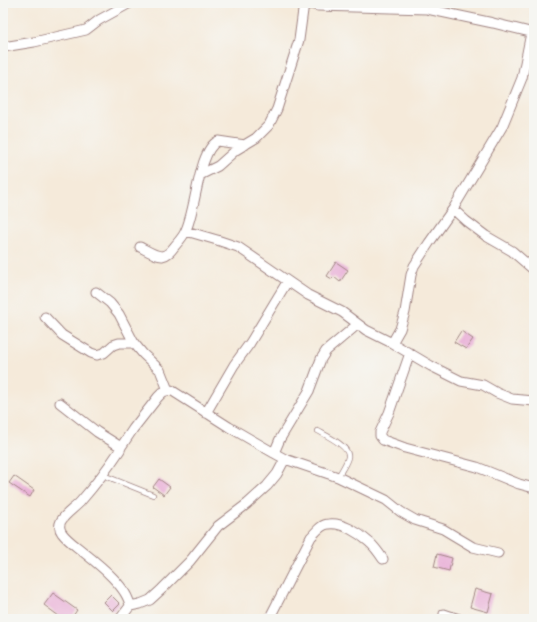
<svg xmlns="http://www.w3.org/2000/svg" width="537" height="622" viewBox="0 0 537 622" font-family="'Libre Bodoni',serif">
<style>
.building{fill:#e8abd5}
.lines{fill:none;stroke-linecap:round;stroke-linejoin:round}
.lane-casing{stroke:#a08482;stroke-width:6}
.street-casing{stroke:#a08482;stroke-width:11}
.lane{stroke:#fff;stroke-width:4.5}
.street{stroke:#fff;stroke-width:9}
</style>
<rect width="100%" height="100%" fill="#f6f6f2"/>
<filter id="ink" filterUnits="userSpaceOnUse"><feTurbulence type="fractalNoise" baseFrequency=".025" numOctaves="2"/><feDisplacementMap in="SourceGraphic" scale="8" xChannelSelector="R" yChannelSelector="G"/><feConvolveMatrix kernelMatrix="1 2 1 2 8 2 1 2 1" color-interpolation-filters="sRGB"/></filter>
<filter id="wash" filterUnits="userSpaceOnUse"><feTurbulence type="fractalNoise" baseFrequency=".012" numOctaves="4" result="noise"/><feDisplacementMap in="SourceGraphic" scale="16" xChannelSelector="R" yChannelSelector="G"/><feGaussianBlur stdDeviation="0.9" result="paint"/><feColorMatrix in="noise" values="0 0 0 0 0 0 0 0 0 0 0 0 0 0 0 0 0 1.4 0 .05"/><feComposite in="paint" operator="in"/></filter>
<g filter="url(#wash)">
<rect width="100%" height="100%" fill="#f5eada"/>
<g id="blocks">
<path class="building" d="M 336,262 L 348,270 L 340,282 L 334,277 L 332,279 L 327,276 Z
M 461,331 L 473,339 L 466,349 L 454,342 Z
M 14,476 L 34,490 L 30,497 L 9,483 Z
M 159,479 L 170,487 L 164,495 L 153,487 Z
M 437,554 L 452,558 L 449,571 L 434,567 Z
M 475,589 L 493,594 L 488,612 L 470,607 Z
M 53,593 L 77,610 L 71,619 L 63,619 L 44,605 Z
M 111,595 L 120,604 L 113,611 L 104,602 Z"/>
</g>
</g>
<g filter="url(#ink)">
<use href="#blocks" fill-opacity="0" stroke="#a08482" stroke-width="1"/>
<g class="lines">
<defs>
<path id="lane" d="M 318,431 C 325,435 350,446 348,457 C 347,463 341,471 338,477
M 103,475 L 153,495"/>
<path id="street" d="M 305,3 L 318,6 L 427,9 L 493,23 L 534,33
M 3,47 L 34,42 L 86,30 L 99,20 L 130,3
M 200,175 L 218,166 L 236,150 L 256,138 L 269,125 L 277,109 L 299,40 L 304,3
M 453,209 L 466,221 L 486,236 L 512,251 L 534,270
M 186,231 L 217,240 L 238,247 L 308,295 L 342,312 L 366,330 L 392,343 L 431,366 L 461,381 L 483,385 L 497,393 L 512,399 L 534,401
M 140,247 C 146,250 155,256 162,256 C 168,255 171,251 174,247 C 178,242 183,237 185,232 C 196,212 198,150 218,141 L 245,145
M 96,292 L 110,303 L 119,314 L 134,343 L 143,354 L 160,370 L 168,390
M 45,317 L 62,335 L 91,353 L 97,355 L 104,353 L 113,345 L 119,343 L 134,343
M 392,343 L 400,329 L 405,312 L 411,275 L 414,266 L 429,243 L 453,209 L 502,127 L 522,78 L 531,33
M 410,353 L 389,413 L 380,432 L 380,436 L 383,440 L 405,448 L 477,467 L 519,484 L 534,488
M 60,403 L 97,432 L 121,447 L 120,450 C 108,468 95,485 81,501 C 75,508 66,513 61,521 C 59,525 59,529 62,533 C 67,540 76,546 82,551 C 97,563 128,587 130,606 L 120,619
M 206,413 L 234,365 L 250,343 L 287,282
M 121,447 L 133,429 L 158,397 L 163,392 L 171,390 L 229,427 L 274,453 L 285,459 L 338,477 L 386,500 L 401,512 L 415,520 L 443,529 L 473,547 L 498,553
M 274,453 L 280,439 L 309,391 L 321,359 L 326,351 L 358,324
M 130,606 L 140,604 L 150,600 L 162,589 L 190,561 L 218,526 L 247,504 L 267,486 L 277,474 L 285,459
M 444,614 L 459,619
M 269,619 L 311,537 C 316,532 321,524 329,524 C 342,522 359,533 369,542 C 374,546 379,553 383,559"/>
</defs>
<use href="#lane" class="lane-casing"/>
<use href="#street" class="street-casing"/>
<use href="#lane" class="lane"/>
<use href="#street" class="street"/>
</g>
</g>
<rect width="537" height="622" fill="none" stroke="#f6f6f2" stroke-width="16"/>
</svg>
